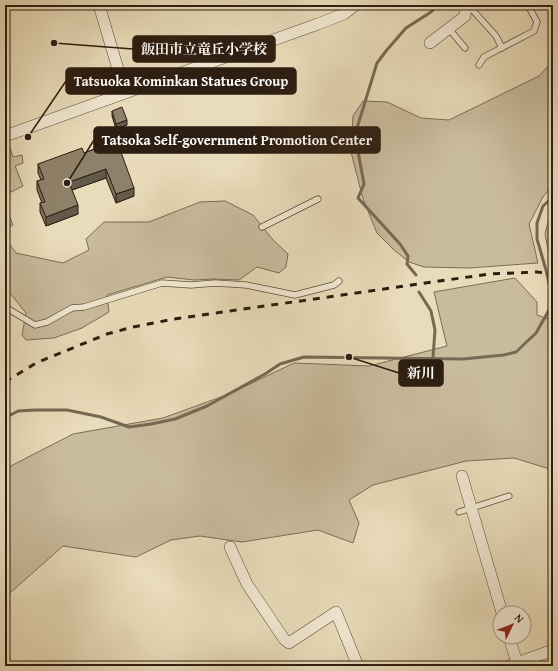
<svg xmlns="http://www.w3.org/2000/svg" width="558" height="671" viewBox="0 0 558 671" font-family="'Gentium Book Plus','Noto Serif JP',serif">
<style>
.green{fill:#c9bc9d;stroke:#7b6d57}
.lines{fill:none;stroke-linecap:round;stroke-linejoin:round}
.stream{stroke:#776954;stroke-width:3}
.service-casing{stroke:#5c4e3b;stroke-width:7}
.minor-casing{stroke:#5c4e3b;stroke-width:12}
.service{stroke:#f1e8d2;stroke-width:5.5}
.minor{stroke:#f1e8d2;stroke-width:11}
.rail{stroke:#2d1e11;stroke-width:3;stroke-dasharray:7 7;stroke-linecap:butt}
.wall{fill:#7b6f5a;stroke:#2d1e11}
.shaded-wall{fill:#645a4a;stroke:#2d1e11}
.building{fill:#8f8169;stroke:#2d1e11}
.leader{fill:none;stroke:#2d1e11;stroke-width:1.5}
.callout-dot{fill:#2d1e11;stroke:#f1e8d2;stroke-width:1.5}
.callout{fill:#2d1e11;stroke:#2d1e11;stroke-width:1.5}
.callout-label{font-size:14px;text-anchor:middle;font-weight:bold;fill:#fff}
</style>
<rect width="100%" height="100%" fill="#e9dcba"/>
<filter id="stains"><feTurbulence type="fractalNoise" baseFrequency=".005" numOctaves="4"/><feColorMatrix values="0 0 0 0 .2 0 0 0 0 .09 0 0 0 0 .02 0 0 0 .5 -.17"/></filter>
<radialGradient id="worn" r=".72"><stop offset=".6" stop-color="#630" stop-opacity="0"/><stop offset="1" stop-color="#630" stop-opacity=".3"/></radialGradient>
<path class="green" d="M 553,61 L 553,184 L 543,197 L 529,224 L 538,263 L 469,268 L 424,267 L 409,262 L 394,250 L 377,233 L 363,199 L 351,152 L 353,116 L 363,101 L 387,102 L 421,118 L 449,120 L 539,76 Z
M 8,141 L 13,157 L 22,155 L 23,163 L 15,166 L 23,186 L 5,195 L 5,142 Z
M 225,201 L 253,215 L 273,240 L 288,254 L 286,267 L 279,273 L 257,267 L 239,280 L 214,279 L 194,280 L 167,277 L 107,295 L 109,312 L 82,328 L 54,338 L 26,340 L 22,335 L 26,313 L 5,287 L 5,238 L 16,253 L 63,263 L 89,250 L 86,239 L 104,222 L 149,222 L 200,202 Z
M 5,205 L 13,225 L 5,229 Z
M 553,209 L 553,276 L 545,234 L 551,210 Z
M 515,278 L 537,302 L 537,315 L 548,319 L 553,288 L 553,470 L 514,458 L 466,461 L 373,485 L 349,500 L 359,523 L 353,543 L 318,530 L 242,542 L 200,536 L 171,540 L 136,557 L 63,546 L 10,593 L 5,595 L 5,469 L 73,434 L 163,418 L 229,394 L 294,363 L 369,366 L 447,346 L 434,292 Z"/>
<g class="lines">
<path class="stream" d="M 416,275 L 407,264 L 408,256 L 400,244 L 358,198 L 364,184 L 357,146 L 357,128 L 377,63 L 386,51 L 406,28 L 431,12 L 438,5
M 419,292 L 431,311 L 435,330 L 433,358
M 5,418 L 18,411 L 35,410 L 67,410 L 101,417 L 129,427 L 151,424 L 175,419 L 207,406 L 265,374 L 280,364 L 304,357 L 463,359 L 504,355 L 516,352 L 536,333 L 549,310 L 551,292 L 546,270 L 537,239 L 537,223 L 543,206 L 553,197"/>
<defs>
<path id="service" d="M 468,5 L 496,36 L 502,48
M 449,29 L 465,48
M 479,65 L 484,57 L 534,31 L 537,22 L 528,5
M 262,227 L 318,199
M 5,307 L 35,325 L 47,322 L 72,308 L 84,307 L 162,283 L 191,285 L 215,283 L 246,285 L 295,295 L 334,285 L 339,281
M 459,512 L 509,496"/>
<path id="minor" d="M 99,5 L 125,93
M 430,43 L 465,16 L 466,5
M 5,136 L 318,24 L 344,14 L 355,5
M 462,476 L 502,613
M 230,547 L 247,584 L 284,639 L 289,643 L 336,612 L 358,666
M 509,637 L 518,666
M 509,666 L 553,650"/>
</defs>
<use href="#service" class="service-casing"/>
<use href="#minor" class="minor-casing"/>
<use href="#service" class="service"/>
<use href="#minor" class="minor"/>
<path class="rail" d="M 5,382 L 36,363 L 107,334 L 133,327 L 174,319 L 489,274 L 537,272 L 553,274"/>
</g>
<path class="wall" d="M 112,111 L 127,125 L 116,129 L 112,116 Z
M 97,139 L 134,196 L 116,203 L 106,178 L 72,190 L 78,214 L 46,226 L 40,212 L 40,203 L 42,203 L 37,190 L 37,181 L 41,180 L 38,173 L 38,164 L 84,153 L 97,148 Z"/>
<path class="shaded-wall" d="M 127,120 L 127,125 L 116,129 L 116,124 Z
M 106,169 L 106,178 L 69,191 L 69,182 Z
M 134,188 L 134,196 L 116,203 L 116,194 Z
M 78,205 L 78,214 L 46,226 L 46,217 Z"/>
<path class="building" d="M 122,107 L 127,120 L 116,124 L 112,111 Z
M 114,133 L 134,188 L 116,194 L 106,169 L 69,182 L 78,205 L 46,217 L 40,203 L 45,202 L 37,181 L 44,179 L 38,164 L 82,148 L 84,153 L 100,147 L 97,139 Z"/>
<path class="leader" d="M54 43L133 49M28 137L66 81M67 183L94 140M349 357L399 373"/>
<g class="callout-dot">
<circle cx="54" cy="43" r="4"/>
<circle cx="28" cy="137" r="4"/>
<circle cx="67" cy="183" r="4"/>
<circle cx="349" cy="357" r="4"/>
</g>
<g class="callout">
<rect x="133" y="36" width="142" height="26" rx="4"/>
<rect x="66" y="68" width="230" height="26" rx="4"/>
<rect x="94" y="127" width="286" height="26" rx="4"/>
<rect x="399" y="360" width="44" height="26" rx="4"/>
</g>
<g class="callout-label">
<text x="204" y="54">飯田市立竜丘小学校</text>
<text x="181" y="86">Tatsuoka Kominkan Statues Group</text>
<text x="237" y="145">Tatsoka Self-government Promotion Center</text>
<text x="421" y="378">新川</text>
</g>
<rect width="558" height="671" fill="none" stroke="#e9dcba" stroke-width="20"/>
<rect x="6" y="6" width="546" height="659" fill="none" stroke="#2d1e11" stroke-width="2"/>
<rect x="10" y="10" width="538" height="651" fill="none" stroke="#2d1e11"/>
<g transform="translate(512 625) rotate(47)"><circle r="19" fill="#f1e8d2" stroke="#a39785"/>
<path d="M0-3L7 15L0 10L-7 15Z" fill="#8f2418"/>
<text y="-6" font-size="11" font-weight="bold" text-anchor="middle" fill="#2d1e11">N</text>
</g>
<rect width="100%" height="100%" filter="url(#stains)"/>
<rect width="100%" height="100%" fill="url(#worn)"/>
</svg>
